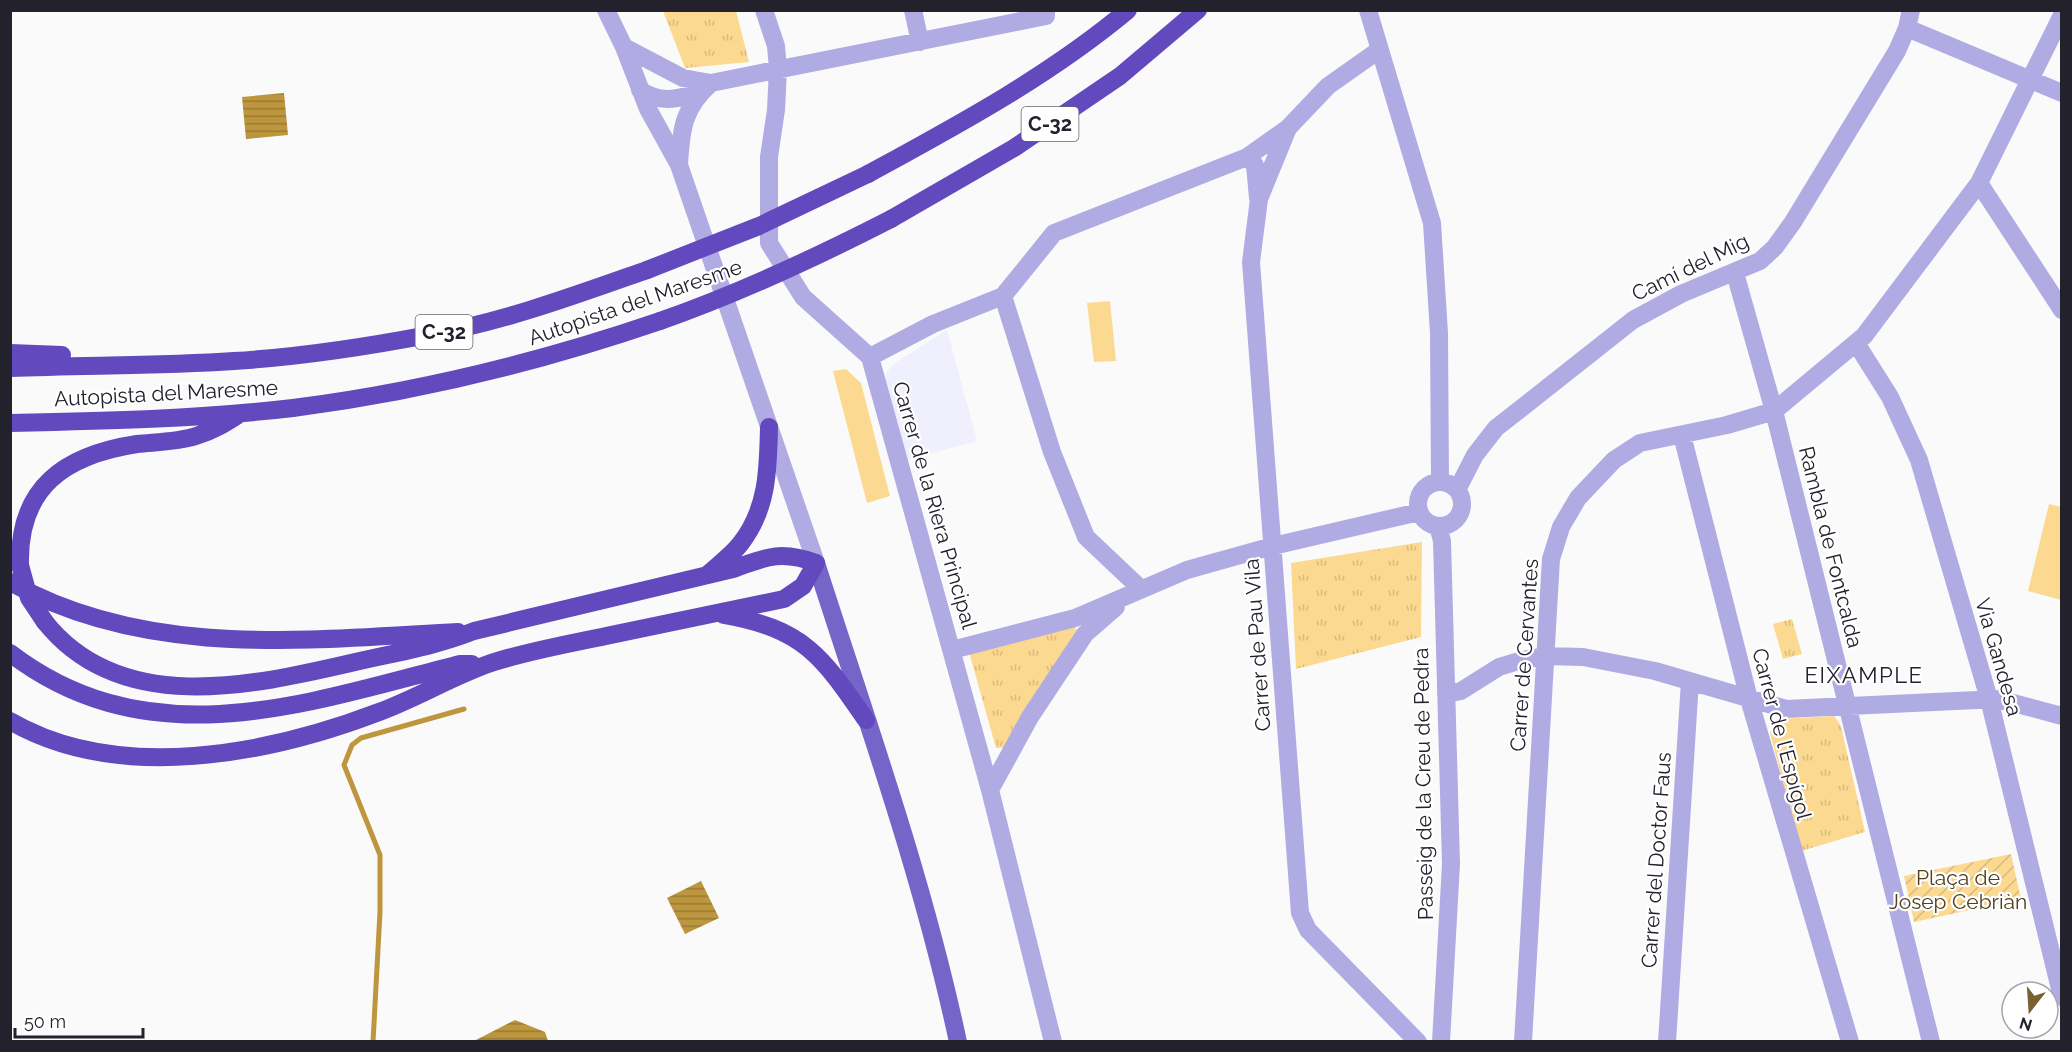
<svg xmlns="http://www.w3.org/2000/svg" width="2072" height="1052" viewBox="0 0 2072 1052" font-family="Raleway,sans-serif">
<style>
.built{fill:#efeffe}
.grass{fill:url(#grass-tufts)}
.garden{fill:url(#garden-furrows)}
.pitch{fill:#fcd990}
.water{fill:url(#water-rules)}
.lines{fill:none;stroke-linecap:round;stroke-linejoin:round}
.stream{stroke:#bd963d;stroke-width:5}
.minor{stroke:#b0abe3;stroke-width:18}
.major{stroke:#7565c9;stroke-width:18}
.highway{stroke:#6249be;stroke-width:18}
.highway-bridge{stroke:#6249be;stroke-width:18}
.labels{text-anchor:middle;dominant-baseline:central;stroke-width:4.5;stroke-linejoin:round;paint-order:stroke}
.shield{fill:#fff;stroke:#64646b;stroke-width:1.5}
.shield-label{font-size:20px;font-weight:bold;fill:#22212c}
.street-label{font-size:21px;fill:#22212c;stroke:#fff}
.park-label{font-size:21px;fill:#51401b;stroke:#fff}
.neighbourhood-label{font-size:22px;letter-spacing:1.5px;fill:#22212c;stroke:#fff}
</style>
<defs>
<pattern id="grass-tufts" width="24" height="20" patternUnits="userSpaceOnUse" patternTransform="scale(1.5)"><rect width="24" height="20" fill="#fcd990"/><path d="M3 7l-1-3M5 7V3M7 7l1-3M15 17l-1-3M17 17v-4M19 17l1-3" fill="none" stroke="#d8ba7c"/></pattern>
<pattern id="garden-furrows" width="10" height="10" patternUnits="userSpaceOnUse" patternTransform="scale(1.5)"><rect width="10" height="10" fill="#fcd990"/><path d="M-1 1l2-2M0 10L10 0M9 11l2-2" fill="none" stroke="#d8ba7c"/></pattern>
<pattern id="water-rules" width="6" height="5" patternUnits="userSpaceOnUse" patternTransform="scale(1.5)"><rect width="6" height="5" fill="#bd963d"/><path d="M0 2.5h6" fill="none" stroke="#997a33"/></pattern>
</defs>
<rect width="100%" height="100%" fill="#fafafa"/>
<path class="built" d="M 947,330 L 977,441 L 907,460 L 885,382 L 886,373 L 895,363 Z"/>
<path class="grass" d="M 663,11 L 736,11 L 749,62 L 685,68 Z
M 1422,542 L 1421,637 L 1296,669 L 1291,563 Z
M 1792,619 L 1802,654 L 1783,659 L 1773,624 Z
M 1074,626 L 1078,632 L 1011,740 L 1003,748 L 996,748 L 969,652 Z
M 1834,716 L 1841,726 L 1865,832 L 1801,851 L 1770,733 L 1774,723 L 1778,719 Z"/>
<path class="garden" d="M 2011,854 L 2021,899 L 1914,922 L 1904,876 Z"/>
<path class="pitch" d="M 1110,301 L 1116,361 L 1094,362 L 1087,303 Z
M 846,369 L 861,383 L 890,496 L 867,503 L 833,371 Z
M 2049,504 L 2061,507 L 2061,600 L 2028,591 Z"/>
<path class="water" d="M 284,93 L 288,135 L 246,139 L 242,97 Z
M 701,881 L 719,918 L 685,934 L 667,898 Z
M 515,1020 L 545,1032 L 548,1041 L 474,1041 Z"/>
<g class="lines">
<path class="stream" d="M 373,1042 L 380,912 L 380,855 L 344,765 L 352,745 L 361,738 L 464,709"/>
<path class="minor" d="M 606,10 L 624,47 L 648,109 L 679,165 L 816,563
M 764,10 L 776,46 L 778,69 L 776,110 L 769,157 L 769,243 L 803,297 L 870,357 L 990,790 L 1053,1042
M 913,10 L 920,42
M 1368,10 L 1432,223 L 1439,333 L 1440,482
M 1907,28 L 2062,93
M 624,47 L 683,78 L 711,83 L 1046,16 L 1046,10
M 640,90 C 661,104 676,99 700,93
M 1288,128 L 1259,199 L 1251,262 L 1300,913 L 1308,930 L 1418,1042
M 1247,157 L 1255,165 L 1258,198
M 679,165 C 681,129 683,108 711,83
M 1979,183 L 2062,310
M 1735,273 L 1774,411 L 1931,1042
M 1003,296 L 1052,452 L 1086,537 L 1141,589
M 1856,343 L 1890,397 L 1919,460 L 1989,699 L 2062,997
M 870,357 L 933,324 L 1003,296 L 1054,233 L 1247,157 L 1288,128 L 1328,86 L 1379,50
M 1682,435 L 1749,699 L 1850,1042
M1418 504a22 22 0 1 1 44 0a22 22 0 1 1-44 0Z
M 1457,490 L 1475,455 L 1496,428 L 1528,403 L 1633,320 L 1681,294 L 1760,261 L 1775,247 L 1793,222 L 1897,51 L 1907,28 L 1911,10
M 1438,526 L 1442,541 L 1451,864 L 1441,1042
M 952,650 L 1075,618 L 1187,570 L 1273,546 L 1419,512
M 1446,694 L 1461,691 L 1499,667 L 1522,660 L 1545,656 L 1583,657 L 1655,671 L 1786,709 L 1998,699 L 2062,716
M 990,790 L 1030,717 L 1085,634 L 1116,607
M 1523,1042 L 1551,559 L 1561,527 L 1578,498 L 1614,460 L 1640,443 L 1727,425 L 1774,411 L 1864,336 L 1979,183 L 2062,15
M 1667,1042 L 1690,681"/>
<path class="major" d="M 816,563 C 867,722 923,878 958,1042"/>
<path class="highway" d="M 868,174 C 958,125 1049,76 1128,10
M 891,219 L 1014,148 L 1120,76 L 1198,10
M 10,353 L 62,355
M 10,368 C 85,365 160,366 234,361 C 299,357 365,347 428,335 C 503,322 576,295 647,270
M 10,423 C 105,421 199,419 293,408 C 418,392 540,362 660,321
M 20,565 C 18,487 65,455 137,444 C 156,442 177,442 196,436 C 213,431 226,423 241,413
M 707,575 C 718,565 732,555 741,543 C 768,508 768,469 769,427
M 10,582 C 146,659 308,640 458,632
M 724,615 C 804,629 822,656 866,720
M 10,653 C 150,760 307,703 460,664 L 472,664
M 10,721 C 119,784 269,754 379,712 C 417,698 453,676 491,663 C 528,651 568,644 606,636 C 665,624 724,611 784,599 L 803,586 L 816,563 C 781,550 766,557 733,569 L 474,631 C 434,647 393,653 351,663 C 251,686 120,716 45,622"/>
<path class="highway-bridge" d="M 647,270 L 759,226 L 868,174
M 660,321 C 740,293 815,258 891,219
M 20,565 L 29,598 L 45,622"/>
</g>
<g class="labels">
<g class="shield">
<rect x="1021.5" y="107" width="57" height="34" rx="4.5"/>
<rect x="415.5" y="315" width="57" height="34" rx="4.5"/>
</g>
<g class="shield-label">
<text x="1050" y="124">C-32</text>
<text x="444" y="332">C-32</text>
</g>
<g class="street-label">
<text transform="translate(1690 267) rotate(-26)">Camí del Mig</text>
<text transform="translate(635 302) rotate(-19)">Autopista del Maresme</text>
<text transform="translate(166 393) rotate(-3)">Autopista del Maresme</text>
<text transform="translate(935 505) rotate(74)">Carrer de la Riera Principal</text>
<text transform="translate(1831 547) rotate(76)">Rambla de Fontcalda</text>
<text transform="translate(1257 645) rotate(-94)">Carrer de Pau Vila</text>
<text transform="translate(1524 655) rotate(-86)">Carrer de Cervantes</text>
<text transform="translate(1999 657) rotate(74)">Via Gandesa</text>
<text transform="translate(1782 734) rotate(75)">Carrer de l'Espígol</text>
<text transform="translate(1423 784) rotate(-91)">Passeig de la Creu de Pedra</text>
<text transform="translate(1656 860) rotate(-86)">Carrer del Doctor Faus</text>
</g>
<g class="park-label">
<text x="1958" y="877">Plaça de<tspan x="1958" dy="24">Josep Cebriàn</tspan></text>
</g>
<g class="neighbourhood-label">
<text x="1864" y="675">EIXAMPLE</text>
</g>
</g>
<rect width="2072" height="1052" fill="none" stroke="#22212c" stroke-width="24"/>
<g transform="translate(2030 1010) rotate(197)"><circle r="28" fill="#ffffff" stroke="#a7a6ab" stroke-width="1.5"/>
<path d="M0-4.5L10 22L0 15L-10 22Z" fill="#776131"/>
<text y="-9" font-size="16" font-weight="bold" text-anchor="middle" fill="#22212c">N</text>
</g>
<path d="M15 1028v9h128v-9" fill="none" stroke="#22212c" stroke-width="3"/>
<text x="24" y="1028" font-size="18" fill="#22212c" stroke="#ffffff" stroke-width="4.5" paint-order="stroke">50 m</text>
</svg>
